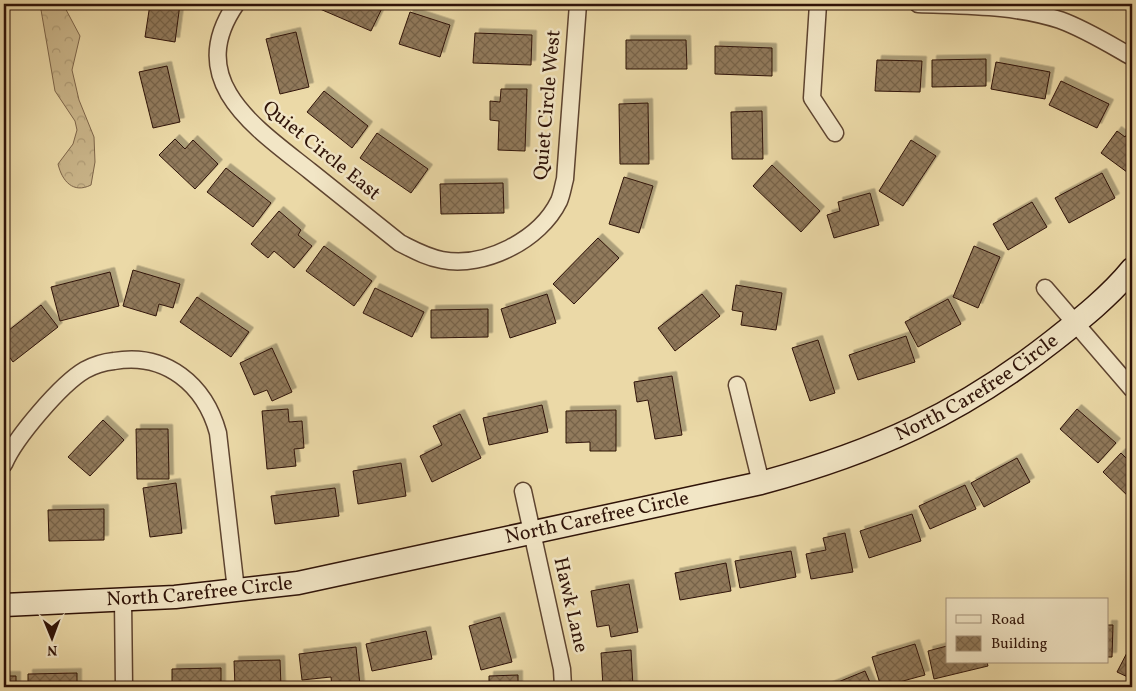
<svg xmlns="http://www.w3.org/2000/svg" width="1136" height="691" viewBox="0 0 1136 691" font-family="Vollkorn,serif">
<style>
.forest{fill:url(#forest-crowns);stroke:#7d654a}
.building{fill:url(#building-cross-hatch);stroke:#2f1308;filter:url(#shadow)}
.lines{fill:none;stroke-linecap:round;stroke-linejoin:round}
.minor-casing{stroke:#5e4430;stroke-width:19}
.secondary-casing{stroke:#2f1308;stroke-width:25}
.minor{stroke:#f2e6c6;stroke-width:16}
.secondary{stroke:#f2e6c6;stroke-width:22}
.labels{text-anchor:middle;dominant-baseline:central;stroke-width:5;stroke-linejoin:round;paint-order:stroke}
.street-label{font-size:20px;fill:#2f1308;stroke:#f2e6c6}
</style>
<defs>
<pattern id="forest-crowns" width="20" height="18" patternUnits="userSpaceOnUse" patternTransform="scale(1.25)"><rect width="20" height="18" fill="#cbb78c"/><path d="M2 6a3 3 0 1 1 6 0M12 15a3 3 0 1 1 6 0" fill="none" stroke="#af9c77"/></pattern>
<pattern id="building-cross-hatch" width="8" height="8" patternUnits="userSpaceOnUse" patternTransform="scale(1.25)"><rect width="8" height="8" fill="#917a5b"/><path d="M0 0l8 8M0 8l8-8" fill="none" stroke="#776349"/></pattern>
<filter id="shadow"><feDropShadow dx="4.5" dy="-4.5" stdDeviation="0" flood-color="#0004"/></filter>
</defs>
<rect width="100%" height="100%" fill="#ebd9a7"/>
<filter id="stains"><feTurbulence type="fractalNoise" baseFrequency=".004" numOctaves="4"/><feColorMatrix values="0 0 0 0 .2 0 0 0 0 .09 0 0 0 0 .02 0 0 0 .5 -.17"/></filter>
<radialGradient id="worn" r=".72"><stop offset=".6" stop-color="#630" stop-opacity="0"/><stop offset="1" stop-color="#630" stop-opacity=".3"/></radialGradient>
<path class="forest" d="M 40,4 L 63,4 L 80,36 L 72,70 L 79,100 L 94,137 L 95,162 L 91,185 C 73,194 62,181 58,164 L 73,144 L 77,130 L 75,121 L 55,91 Z"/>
<path class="building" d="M 150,4 L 180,4 L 175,42 L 145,37 Z
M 323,4 L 384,4 L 371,31 L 320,9 Z
M 410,12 L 450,25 L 440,57 L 399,44 Z
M 296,32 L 309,87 L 280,94 L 266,39 Z
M 475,33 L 532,35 L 531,65 L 473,63 Z
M 626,40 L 686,40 L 687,69 L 626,69 Z
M 715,46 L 772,48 L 772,76 L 715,74 Z
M 986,59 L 986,86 L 932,87 L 932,60 Z
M 877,60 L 922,61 L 920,92 L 875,91 Z
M 996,62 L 1050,72 L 1045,99 L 991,89 Z
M 167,66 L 180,122 L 153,128 L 139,72 Z
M 1061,81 L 1109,104 L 1097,128 L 1049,105 Z
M 501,89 L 527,89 L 525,151 L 498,150 L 499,121 L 490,120 L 490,101 L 500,102 Z
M 324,91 L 368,126 L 352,148 L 307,112 Z
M 648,103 L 649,164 L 620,164 L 619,104 Z
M 762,111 L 763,159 L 732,159 L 731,112 Z
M 1132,127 L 1132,173 L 1131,175 L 1101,153 L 1117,131 L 1125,137 Z
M 377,133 L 428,169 L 411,193 L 360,158 Z
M 175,139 L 185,149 L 193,140 L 218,164 L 195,189 L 159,155 Z
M 911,140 L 936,156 L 903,206 L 879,191 Z
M 772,165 L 820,211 L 801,232 L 753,186 Z
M 226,168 L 271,203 L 253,227 L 207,192 Z
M 1102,173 L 1115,198 L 1069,223 L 1055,198 Z
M 624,177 L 653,186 L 639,233 L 609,224 Z
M 503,183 L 504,213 L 441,214 L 440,184 Z
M 870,193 L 879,225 L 834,238 L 827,215 L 840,211 L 838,202 Z
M 1032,202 L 1047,227 L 1008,250 L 993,224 Z
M 279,211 L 301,230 L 298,235 L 312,246 L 294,268 L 274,251 L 268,258 L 251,244 Z
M 598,238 L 619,258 L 574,304 L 553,284 Z
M 324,246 L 372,281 L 354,306 L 306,271 Z
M 974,246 L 1000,257 L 978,308 L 953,297 Z
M 133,270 L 180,284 L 173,308 L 159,304 L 156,316 L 123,306 Z
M 110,272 L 119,306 L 60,321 L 51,287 Z
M 736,285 L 782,293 L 776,330 L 741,325 L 743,312 L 732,310 Z
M 375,288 L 424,312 L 412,337 L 363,313 Z
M 547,294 L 556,323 L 510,338 L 501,309 Z
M 702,294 L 720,316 L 675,351 L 658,328 Z
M 197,297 L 249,332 L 231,357 L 180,322 Z
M 948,299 L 961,324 L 918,347 L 905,322 Z
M 41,305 L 58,327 L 13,362 L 4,350 L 4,334 Z
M 488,309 L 488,337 L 431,338 L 431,310 Z
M 906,336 L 915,362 L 858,380 L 849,355 Z
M 818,340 L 835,393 L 810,401 L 792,348 Z
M 272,348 L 292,392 L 272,401 L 267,390 L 254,395 L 240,363 Z
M 672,376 L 682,435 L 655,439 L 648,400 L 637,402 L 634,382 Z
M 542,405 L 548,432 L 489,445 L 483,418 Z
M 288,409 L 289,422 L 302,421 L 304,448 L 294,449 L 296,466 L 267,469 L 262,411 Z
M 1077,409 L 1116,443 L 1098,463 L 1060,429 Z
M 616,410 L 616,451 L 590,451 L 590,442 L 566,443 L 566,411 Z
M 460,414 L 481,458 L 432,482 L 420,456 L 442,445 L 433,426 Z
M 103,420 L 124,440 L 90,476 L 68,457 Z
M 136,429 L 168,429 L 169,479 L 137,479 Z
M 1121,453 L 1132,464 L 1132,500 L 1103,472 Z
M 1017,458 L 1030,482 L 984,507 L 971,483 Z
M 401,463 L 406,496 L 358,504 L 353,471 Z
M 176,483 L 182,533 L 150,537 L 143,488 Z
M 965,485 L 976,509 L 930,529 L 919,506 Z
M 335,488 L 339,516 L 275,524 L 271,496 Z
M 104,509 L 104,540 L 49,541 L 48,510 Z
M 912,514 L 921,541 L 869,558 L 860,531 Z
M 845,533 L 853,572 L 811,579 L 806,554 L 826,550 L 823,538 Z
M 791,551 L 796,577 L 740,588 L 735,561 Z
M 726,563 L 731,591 L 680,600 L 675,573 Z
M 629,584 L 638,632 L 611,637 L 609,625 L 597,627 L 591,591 Z
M 500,617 L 512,662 L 481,670 L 469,626 Z
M 1107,625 L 1113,625 L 1112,657 L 1107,657 Z
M 426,631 L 432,659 L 372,671 L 366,644 Z
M 915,644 L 925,675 L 881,687 L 872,657 Z
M 1131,645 L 1132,646 L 1132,679 L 1117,672 Z
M 947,646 L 947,662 L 987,662 L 988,666 L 934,679 L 928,651 Z
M 356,647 L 360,685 L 332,687 L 331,677 L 302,680 L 299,654 Z
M 631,650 L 633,687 L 603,687 L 601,653 Z
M 280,660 L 281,687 L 235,687 L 234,661 Z
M 221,668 L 221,687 L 172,687 L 172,669 Z
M 865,671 L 872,687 L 826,687 Z
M 77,673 L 77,687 L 28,687 L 28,674 Z
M 518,675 L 518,687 L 489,687 L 489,676 Z
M 4,676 L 16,676 L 16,687 L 4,687 Z"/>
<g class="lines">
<defs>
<path id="minor" d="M 236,4 C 183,81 256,128 310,171 C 340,195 370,219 400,243 C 414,250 426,257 442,260 C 485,268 540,240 559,201 C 562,194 563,186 565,179 L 578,4
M 818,4 L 812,98 L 835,133
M 918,4 C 965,6 1014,5 1060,20 C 1085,29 1109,44 1132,57
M 1045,288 L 1132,389
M 737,385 L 761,483
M 4,464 C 15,438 61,384 85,370 C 94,365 105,362 114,361 C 166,352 205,385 218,433 L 236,590
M 523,491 L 562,669 L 563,687
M 123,600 L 124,687"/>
<g id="secondary">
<path id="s1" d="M 4,605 L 175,597 L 298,583 L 761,483 C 875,452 960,414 1053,341 C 1081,319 1110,296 1132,269"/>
</g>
</defs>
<use href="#minor" class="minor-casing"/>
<use href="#secondary" class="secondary-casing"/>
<use href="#minor" class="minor"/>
<use href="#secondary" class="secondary"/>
</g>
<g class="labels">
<g class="street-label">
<text transform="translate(548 105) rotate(-85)">Quiet Circle West</text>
<text transform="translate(321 151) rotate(39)">Quiet Circle East</text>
<text stroke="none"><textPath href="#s1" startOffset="1006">North Carefree Circle</textPath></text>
<text stroke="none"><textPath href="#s1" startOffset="601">North Carefree Circle</textPath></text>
<text stroke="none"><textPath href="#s1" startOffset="196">North Carefree Circle</textPath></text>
<text transform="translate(570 605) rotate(77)">Hawk Lane</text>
</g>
</g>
<rect width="1136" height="691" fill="none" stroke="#ebd9a7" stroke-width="20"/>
<rect x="5" y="5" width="1126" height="681" fill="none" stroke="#2f1308" stroke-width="2.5"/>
<rect x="10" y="10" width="1116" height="671" fill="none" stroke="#2f1308"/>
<rect x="946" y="598" width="162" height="65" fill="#f2e6c6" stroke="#a4927a"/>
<rect x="956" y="615" width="25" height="8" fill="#f2e6c6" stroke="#a4927a"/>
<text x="991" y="624" font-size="15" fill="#2f1308">Road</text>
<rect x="956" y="636" width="25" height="15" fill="url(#building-cross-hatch)" stroke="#a4927a"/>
<text x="991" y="648" font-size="15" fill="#2f1308">Building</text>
<g transform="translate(52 638) rotate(179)" stroke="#f2e6c6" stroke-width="4" paint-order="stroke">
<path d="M0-4L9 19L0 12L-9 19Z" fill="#2f1308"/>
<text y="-8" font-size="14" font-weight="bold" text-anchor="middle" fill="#2f1308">N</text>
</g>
<rect width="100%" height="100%" filter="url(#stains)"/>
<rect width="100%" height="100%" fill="url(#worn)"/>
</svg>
